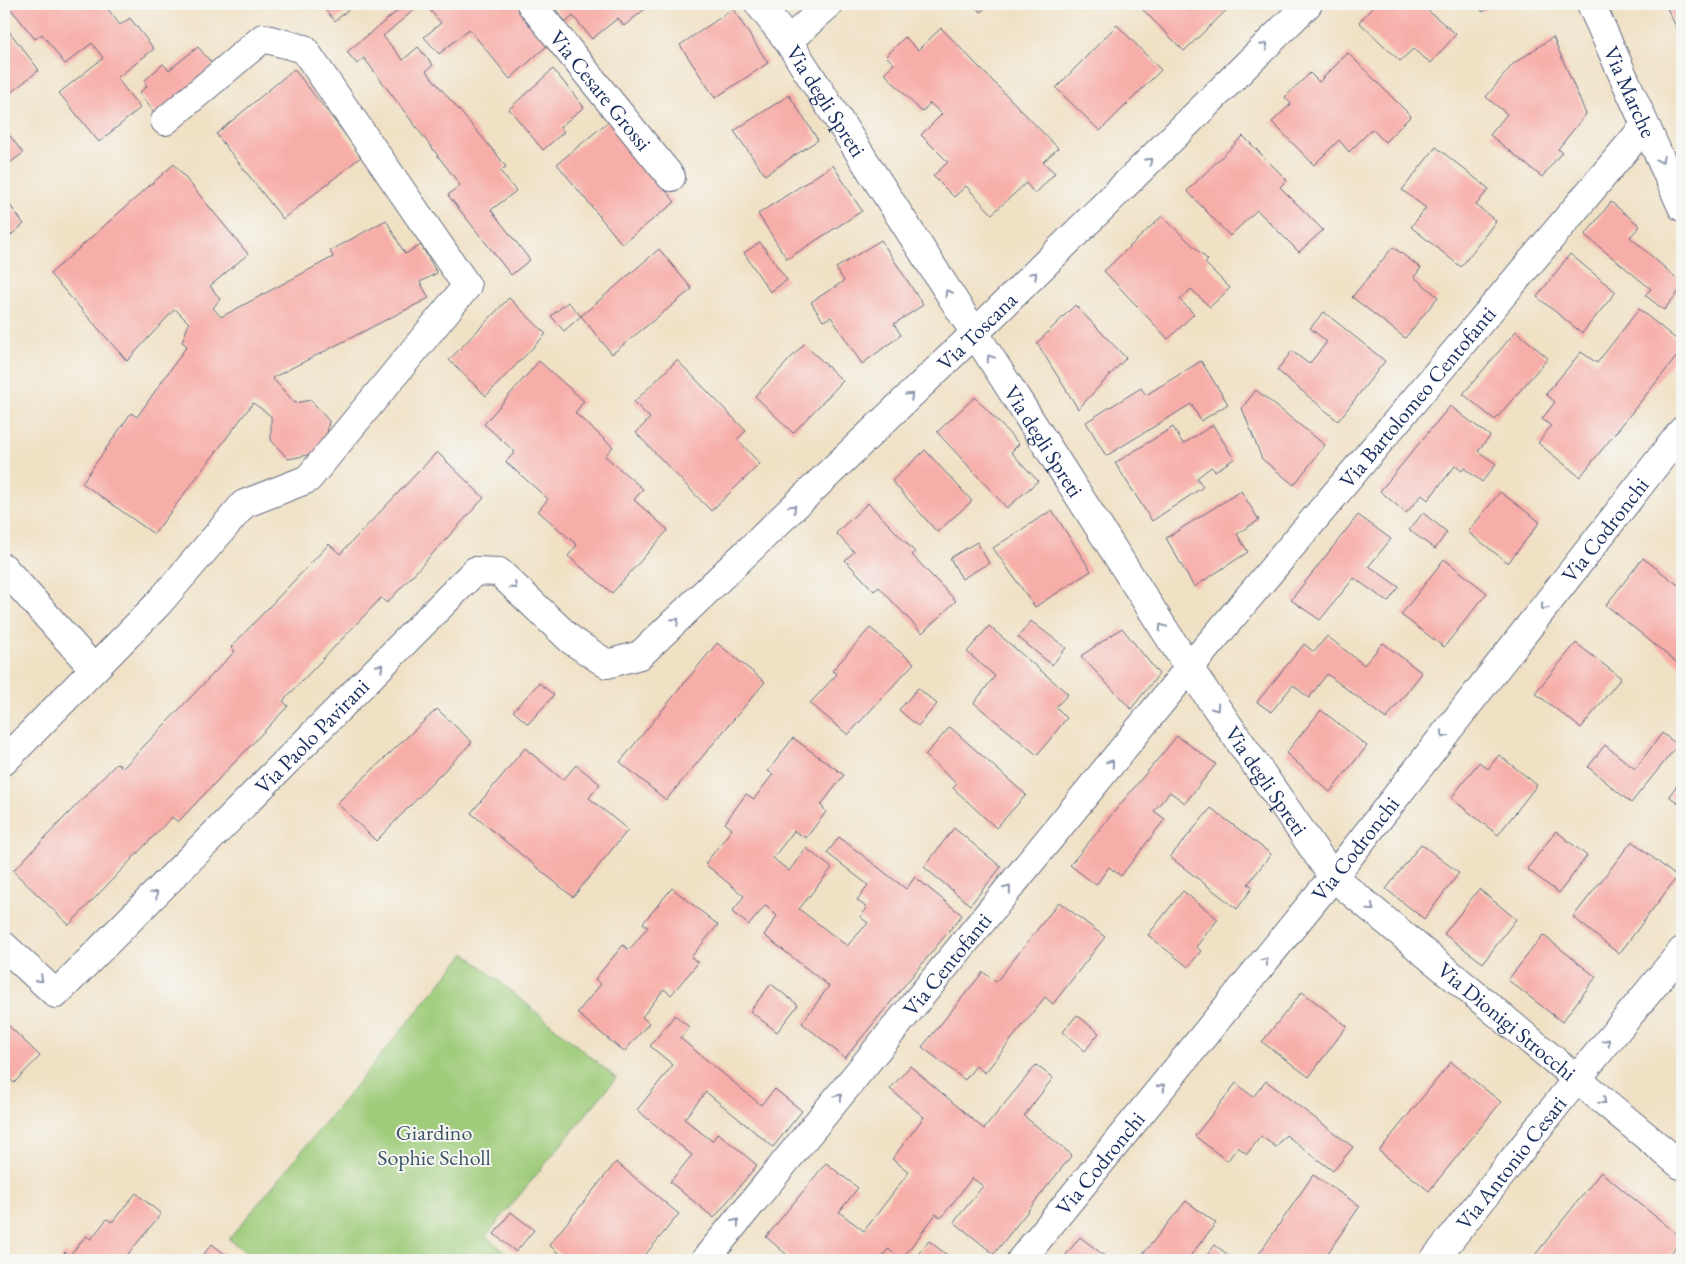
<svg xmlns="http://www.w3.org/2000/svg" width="1686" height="1264" viewBox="0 0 1686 1264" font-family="'EB Garamond',serif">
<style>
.green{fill:#9fcc7a;stroke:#5d7e6c}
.building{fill:#f7aea9}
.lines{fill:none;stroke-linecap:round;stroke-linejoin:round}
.minor-casing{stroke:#666d82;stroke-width:30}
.minor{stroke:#fff;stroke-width:28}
.oneway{stroke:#8d97ae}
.labels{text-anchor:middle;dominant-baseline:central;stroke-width:4;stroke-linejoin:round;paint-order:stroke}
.street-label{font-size:22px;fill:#1b2f5e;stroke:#f6f6f2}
.park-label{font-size:22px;fill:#3c5665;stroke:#f6f6f2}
</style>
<rect width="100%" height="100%" fill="#f6f6f2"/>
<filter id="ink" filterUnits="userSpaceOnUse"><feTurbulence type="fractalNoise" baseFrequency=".02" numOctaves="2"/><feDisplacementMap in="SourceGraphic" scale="10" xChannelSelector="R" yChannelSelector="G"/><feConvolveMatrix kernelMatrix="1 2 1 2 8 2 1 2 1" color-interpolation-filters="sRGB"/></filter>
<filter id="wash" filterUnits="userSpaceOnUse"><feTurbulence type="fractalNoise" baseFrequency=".0096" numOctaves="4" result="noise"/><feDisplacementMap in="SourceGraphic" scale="20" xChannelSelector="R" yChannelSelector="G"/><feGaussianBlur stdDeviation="1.12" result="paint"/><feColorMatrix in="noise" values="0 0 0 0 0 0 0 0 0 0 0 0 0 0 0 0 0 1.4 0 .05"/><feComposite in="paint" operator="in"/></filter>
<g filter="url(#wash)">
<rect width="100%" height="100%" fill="#f0e1c5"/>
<path class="green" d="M 465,953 L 616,1078 L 486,1236 L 514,1260 L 255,1260 L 229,1239 Z"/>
<g id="blocks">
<path class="building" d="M 7,4 L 104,4 L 120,25 L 130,18 L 154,49 L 117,78 L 140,108 L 99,142 L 59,93 L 103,58 L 92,43 L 65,64 L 42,34 L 35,39 Z
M 320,4 L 355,4 L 335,21 Z
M 406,4 L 412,4 L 416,8 L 383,36 L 403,60 L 418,47 L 433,65 L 426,71 L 498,156 L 506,167 L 500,171 L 516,191 L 491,210 L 530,260 L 511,275 L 448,195 L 460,185 L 364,58 L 357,64 L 347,52 Z
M 435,4 L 519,4 L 551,42 L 510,79 L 469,29 L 439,54 L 424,37 L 441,23 L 429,9 Z
M 551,4 L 648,4 L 650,5 L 624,26 L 618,18 L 592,39 L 573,16 L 566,22 Z
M 972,4 L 989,4 L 981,12 Z
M 1137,4 L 1233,4 L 1184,51 Z
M 1376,4 L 1420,4 L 1456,34 L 1431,63 L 1413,49 L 1400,61 L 1359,22 Z
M 1475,4 L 1492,4 L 1483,12 Z
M 1665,4 L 1682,4 L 1682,39 Z
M 733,9 L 768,63 L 715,98 L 680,45 Z
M 1117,25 L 1161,70 L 1100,131 L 1056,88 Z
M 5,26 L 39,70 L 4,98 L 4,27 Z
M 941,28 L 1058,148 L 1043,162 L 1055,173 L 1035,194 L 1026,183 L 992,214 L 966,186 L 954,197 L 933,176 L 948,162 L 921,135 L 942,114 L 930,103 L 922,112 L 884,73 L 894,64 L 886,56 L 905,37 L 918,50 Z
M 1553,37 L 1586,114 L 1558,149 L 1562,152 L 1542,177 L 1490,135 L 1507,114 L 1486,97 L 1513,64 Z
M 198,47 L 216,68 L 157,116 L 139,93 L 147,86 L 144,81 L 163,64 L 169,70 Z
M 1348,53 L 1411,116 L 1385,142 L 1372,129 L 1349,152 L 1339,140 L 1314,165 L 1272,122 L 1291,104 L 1285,97 L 1310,73 L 1319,82 Z
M 294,69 L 362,156 L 283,219 L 216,134 Z
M 553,69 L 584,107 L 560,127 L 564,132 L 543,150 L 509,109 Z
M 789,95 L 818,140 L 765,175 L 734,131 Z
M 609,121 L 675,202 L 622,244 L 557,164 Z
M 4,128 L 23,153 L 6,166 L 4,163 Z
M 1243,136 L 1287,180 L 1280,187 L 1323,230 L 1299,252 L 1257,210 L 1230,236 L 1187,191 Z
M 1436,147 L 1489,189 L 1476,205 L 1496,221 L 1461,267 L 1411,227 L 1426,208 L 1402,190 Z
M 174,164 L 248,254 L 210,286 L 220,299 L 213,308 L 221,317 L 333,257 L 330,251 L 386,220 L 405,254 L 421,245 L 437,273 L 420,282 L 429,298 L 272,378 L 295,403 L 311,400 L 329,421 L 324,452 L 288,459 L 271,440 L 271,416 L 253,403 L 154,534 L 82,483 L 131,413 L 137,417 L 187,346 L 182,342 L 189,323 L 175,309 L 127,361 L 50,274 Z
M 833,165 L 862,211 L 787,259 L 758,214 Z
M 4,197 L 24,224 L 4,241 Z
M 1611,202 L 1640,226 L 1630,237 L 1682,283 L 1682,287 L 1664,310 L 1645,295 L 1651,289 L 1585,235 Z
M 1162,216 L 1208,260 L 1205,263 L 1230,288 L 1210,307 L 1191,289 L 1180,300 L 1194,314 L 1168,339 L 1104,271 Z
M 881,240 L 923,305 L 894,324 L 901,335 L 862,364 L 831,317 L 823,321 L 811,302 L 844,281 L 836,268 Z
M 760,242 L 787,280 L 770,292 L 744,253 Z
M 1393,247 L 1421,268 L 1414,277 L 1438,297 L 1405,338 L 1352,297 Z
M 659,249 L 692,289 L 612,354 L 581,316 L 564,331 L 551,316 L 568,302 L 581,316 Z
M 1570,254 L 1616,292 L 1582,333 L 1537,297 Z
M 509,298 L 546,334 L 486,396 L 449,360 Z
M 1075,305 L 1126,358 L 1078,409 L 1037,343 Z
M 1639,309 L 1682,344 L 1682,350 L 1580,477 L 1538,443 L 1551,426 L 1542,419 L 1555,402 L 1546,394 L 1581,352 L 1597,363 Z
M 1324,312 L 1385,361 L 1338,421 L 1277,370 L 1292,351 L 1309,364 L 1327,342 L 1310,328 Z
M 1516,331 L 1548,358 L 1495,420 L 1463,394 Z
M 804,344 L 843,381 L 793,433 L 755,396 Z
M 677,360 L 746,431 L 737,439 L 760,464 L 711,511 L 636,433 L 650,418 L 634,402 Z
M 539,361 L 584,401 L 575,413 L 613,447 L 605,456 L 643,489 L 634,500 L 668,530 L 612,593 L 568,556 L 577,545 L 538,511 L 548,499 L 506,462 L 515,452 L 484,424 Z
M 1201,361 L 1228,404 L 1201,421 L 1191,404 L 1106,456 L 1086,422 L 1141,388 L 1146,395 Z
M 1256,390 L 1325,445 L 1294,485 L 1262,459 L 1242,408 Z
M 975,397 L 1019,444 L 1011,452 L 1038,481 L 1007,508 L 937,432 Z
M 1450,406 L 1490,436 L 1478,451 L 1496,464 L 1482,482 L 1464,468 L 1462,471 L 1455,466 L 1428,500 L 1422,495 L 1406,513 L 1380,491 Z
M 1213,425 L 1234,459 L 1215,471 L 1211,467 L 1197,478 L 1203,487 L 1152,521 L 1115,463 L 1173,427 L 1183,444 Z
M 925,450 L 972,501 L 937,532 L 892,481 Z
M 437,452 L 484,498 L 387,603 L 381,598 L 283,701 L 288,706 L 178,822 L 172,817 L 69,925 L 13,871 L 117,763 L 123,768 L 235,651 L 231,647 L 329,544 L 340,554 Z
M 1241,491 L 1259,520 L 1237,534 L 1248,552 L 1194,587 L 1166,538 Z
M 1500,492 L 1540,522 L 1508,563 L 1468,532 Z
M 868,503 L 915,552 L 912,555 L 956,601 L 922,633 L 879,587 L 874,591 L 845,560 L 854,552 L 836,533 Z
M 1052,510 L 1091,571 L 1035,607 L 993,548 Z
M 1423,513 L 1447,532 L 1435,549 L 1409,530 Z
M 1358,515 L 1391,539 L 1369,566 L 1399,587 L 1388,602 L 1354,578 L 1320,620 L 1291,600 Z
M 977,542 L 989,563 L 962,579 L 950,558 Z
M 1643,558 L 1682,588 L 1682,667 L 1606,605 Z
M 1444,559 L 1487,593 L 1444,647 L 1401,615 Z
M 1031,621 L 1066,648 L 1052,665 L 1018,637 Z
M 989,626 L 1068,694 L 1056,707 L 1067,718 L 1037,755 L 974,703 L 995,676 L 967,652 Z
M 870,628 L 914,663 L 848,735 L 810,703 L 837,674 L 832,671 Z
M 1122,628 L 1159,674 L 1131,709 L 1081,656 Z
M 1327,636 L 1364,665 L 1383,643 L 1422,673 L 1386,719 L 1327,674 L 1309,698 L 1293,685 L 1271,712 L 1257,702 L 1304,644 L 1314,652 Z
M 717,643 L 765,682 L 666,800 L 620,762 Z
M 1576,643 L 1621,678 L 1581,728 L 1535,693 Z
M 539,683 L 554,695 L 528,724 L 513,711 Z
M 918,688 L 937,704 L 918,726 L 899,710 Z
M 437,709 L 472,742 L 376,841 L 337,803 Z
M 1321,710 L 1367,746 L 1330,792 L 1286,753 Z
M 950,727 L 1026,795 L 996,828 L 953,788 L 957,784 L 925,755 Z
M 1662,733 L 1678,745 L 1631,803 L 1588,767 L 1605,745 L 1635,769 Z
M 1177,736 L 1216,764 L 1185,803 L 1170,792 L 1154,811 L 1165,819 L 1121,876 L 1109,867 L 1096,885 L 1070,865 Z
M 793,738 L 844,775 L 821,805 L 826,812 L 806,838 L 794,831 L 773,858 L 789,871 L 806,848 L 832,868 L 799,909 L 847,946 L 868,923 L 860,917 L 867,908 L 857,900 L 868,885 L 827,853 L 839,837 L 906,889 L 915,877 L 962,915 L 845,1058 L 802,1023 L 829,986 L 764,935 L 777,916 L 766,905 L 749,925 L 732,912 L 744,896 L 705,864 L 732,829 L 725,823 L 746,794 L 754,799 L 773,774 L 768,771 Z
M 525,748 L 563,780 L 576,765 L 600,784 L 589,798 L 628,830 L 573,897 L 471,813 Z
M 1499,755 L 1537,785 L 1498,835 L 1451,798 L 1479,762 L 1488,769 Z
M 1682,779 L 1682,806 L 1669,796 Z
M 1211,808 L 1271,854 L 1248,884 L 1253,887 L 1237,909 L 1170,857 Z
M 954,828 L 1001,867 L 970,905 L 924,867 Z
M 1556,831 L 1587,856 L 1559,893 L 1527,869 Z
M 1632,841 L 1677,877 L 1619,954 L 1573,917 Z
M 1421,844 L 1459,873 L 1424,919 L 1386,889 Z
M 672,888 L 718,925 L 691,957 L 698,963 L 671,995 L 664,989 L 642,1017 L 649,1023 L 624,1052 L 577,1013 L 601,984 L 595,979 L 623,945 L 629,950 L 648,927 L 643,923 Z
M 1479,889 L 1516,919 L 1483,963 L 1444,934 Z
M 1183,891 L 1218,919 L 1196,947 L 1201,951 L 1188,967 L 1148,935 Z
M 1059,902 L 1105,937 L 1053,1004 L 1045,997 L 985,1073 L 976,1066 L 965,1080 L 922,1047 L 983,972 L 996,982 Z
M 1543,935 L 1596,977 L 1562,1022 L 1508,980 Z
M 771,984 L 798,1005 L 777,1032 L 750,1011 Z
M 1302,992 L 1347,1026 L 1309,1077 L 1262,1042 Z
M 675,1015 L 689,1027 L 680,1038 L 761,1105 L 775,1089 L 802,1111 L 773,1147 L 706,1092 L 684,1119 L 712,1141 L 718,1133 L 757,1165 L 714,1218 L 670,1182 L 692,1155 L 637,1110 L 673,1065 L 650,1046 Z
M 1077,1015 L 1099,1033 L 1085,1051 L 1063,1032 Z
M 8,1025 L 40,1056 L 14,1083 L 4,1073 L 4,1029 Z
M 1451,1062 L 1501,1102 L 1429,1191 L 1379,1151 Z
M 1036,1065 L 1053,1078 L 1024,1116 L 1072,1155 L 994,1254 L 954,1222 L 983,1186 L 972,1178 L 941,1218 L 936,1214 L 902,1259 L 888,1249 L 880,1260 L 807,1260 L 806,1259 L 793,1260 L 766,1237 L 826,1163 L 858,1188 L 839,1212 L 864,1231 L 909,1172 L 892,1159 L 924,1117 L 890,1089 L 910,1066 L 984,1129 Z
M 1266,1081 L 1353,1147 L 1333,1171 L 1286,1135 L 1276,1147 L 1261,1136 L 1247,1154 L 1238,1147 L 1227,1161 L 1195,1136 L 1236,1083 L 1253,1097 Z
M 616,1162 L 679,1214 L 641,1260 L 567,1260 L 549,1245 Z
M 1601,1172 L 1682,1238 L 1666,1260 L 1531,1260 Z
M 1313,1175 L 1360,1206 L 1323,1260 L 1255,1260 Z
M 136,1193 L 161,1214 L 123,1260 L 59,1260 L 65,1252 L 69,1256 L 86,1236 L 91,1239 L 107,1219 L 112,1222 Z
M 1186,1201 L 1216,1223 L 1187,1260 L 1138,1260 Z
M 511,1212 L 534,1230 L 516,1252 L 494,1234 Z
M 1080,1237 L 1110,1260 L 1062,1260 Z
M 929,1241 L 954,1260 L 913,1260 Z
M 212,1244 L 232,1260 L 199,1260 Z
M 1215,1245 L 1235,1260 L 1203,1260 Z"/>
</g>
</g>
<g filter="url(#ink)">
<use href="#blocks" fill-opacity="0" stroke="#666d82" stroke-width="1"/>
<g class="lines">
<defs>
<g id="minor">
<path id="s1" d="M 531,4 L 671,177"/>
<path id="s2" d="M 759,4 L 788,41 L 1189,668 L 1333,877 L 1682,1166"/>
<path id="s3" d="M 1591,4 L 1682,207"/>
<path d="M 788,41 L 829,4"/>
<path d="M 4,568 L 94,669"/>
<path d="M 4,761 L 157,605 L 244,504 L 308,479 L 467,286 L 304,49 L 263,38 L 165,121"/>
<path id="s4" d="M 4,946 L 56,994 L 475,571 L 499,572 L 571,640 L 607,664 L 640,655 L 974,334 L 1308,4"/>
<path id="s5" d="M 705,1260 L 1189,668 L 1645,126"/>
<path id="s6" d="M 1021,1260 L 1333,877 L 1682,431"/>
<path id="s7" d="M 1434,1260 L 1576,1080 L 1682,951"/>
</g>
</defs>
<use href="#minor" class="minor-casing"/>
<use href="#minor" class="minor"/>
</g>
<defs><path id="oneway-chevron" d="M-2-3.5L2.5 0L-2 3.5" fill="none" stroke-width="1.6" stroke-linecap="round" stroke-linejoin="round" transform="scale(1.25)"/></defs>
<g class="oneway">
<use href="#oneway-chevron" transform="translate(1265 46) rotate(-45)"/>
<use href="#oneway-chevron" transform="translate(1661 160) rotate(65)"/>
<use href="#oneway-chevron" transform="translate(1149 161) rotate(-45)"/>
<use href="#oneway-chevron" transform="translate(1034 275) rotate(-45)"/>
<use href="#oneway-chevron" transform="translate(948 293) rotate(-122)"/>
<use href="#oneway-chevron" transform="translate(990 358) rotate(-123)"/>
<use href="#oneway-chevron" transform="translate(910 396) rotate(-44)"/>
<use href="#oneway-chevron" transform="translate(793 508) rotate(-44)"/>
<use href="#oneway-chevron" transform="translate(514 586) rotate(42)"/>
<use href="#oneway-chevron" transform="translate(1544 607) rotate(128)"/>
<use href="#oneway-chevron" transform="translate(676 621) rotate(-44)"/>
<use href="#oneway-chevron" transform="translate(1162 627) rotate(-123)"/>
<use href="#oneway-chevron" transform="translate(380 667) rotate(-45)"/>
<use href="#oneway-chevron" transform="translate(1216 708) rotate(55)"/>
<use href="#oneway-chevron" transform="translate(1444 735) rotate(128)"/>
<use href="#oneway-chevron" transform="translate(1111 763) rotate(-51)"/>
<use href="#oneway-chevron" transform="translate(1008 889) rotate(-51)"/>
<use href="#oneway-chevron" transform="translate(155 894) rotate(-45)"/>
<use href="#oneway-chevron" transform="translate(1371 908) rotate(40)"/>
<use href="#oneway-chevron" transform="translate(1265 961) rotate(-51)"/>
<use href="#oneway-chevron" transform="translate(40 979) rotate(43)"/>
<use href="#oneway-chevron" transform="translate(1607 1042) rotate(-51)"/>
<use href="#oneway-chevron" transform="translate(1162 1087) rotate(-51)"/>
<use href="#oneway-chevron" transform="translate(839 1097) rotate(-51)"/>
<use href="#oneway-chevron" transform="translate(1603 1101) rotate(39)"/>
<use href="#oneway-chevron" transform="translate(736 1222) rotate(-51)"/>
</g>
</g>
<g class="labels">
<g class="street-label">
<text stroke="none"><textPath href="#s1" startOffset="111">Via Cesare Grossi</textPath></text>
<text stroke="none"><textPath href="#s3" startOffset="96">Via Marche</textPath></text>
<text stroke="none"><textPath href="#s2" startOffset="118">Via degli Spreti</textPath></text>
<text stroke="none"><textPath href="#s4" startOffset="1334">Via Toscana</textPath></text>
<text stroke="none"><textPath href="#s5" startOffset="1119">Via Bartolomeo Centofanti</textPath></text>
<text stroke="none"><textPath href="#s2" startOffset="522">Via degli Spreti</textPath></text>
<text stroke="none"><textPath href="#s6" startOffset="935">Via Codronchi</textPath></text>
<text stroke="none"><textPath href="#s4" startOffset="434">Via Paolo Pavirani</textPath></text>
<text stroke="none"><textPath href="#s2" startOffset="928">Via degli Spreti</textPath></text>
<text stroke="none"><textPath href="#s6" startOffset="530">Via Codronchi</textPath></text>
<text stroke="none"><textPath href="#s5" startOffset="382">Via Centofanti</textPath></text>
<text stroke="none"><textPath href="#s2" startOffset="1271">Via Dionigi Strocchi</textPath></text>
<text stroke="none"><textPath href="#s6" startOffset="125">Via Codronchi</textPath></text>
<text stroke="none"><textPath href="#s7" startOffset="124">Via Antonio Cesari</textPath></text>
</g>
<g class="park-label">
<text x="434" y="1132">Giardino<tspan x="434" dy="25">Sophie Scholl</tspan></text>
</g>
</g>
<rect width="1686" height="1264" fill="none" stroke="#f6f6f2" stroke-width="20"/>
</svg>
